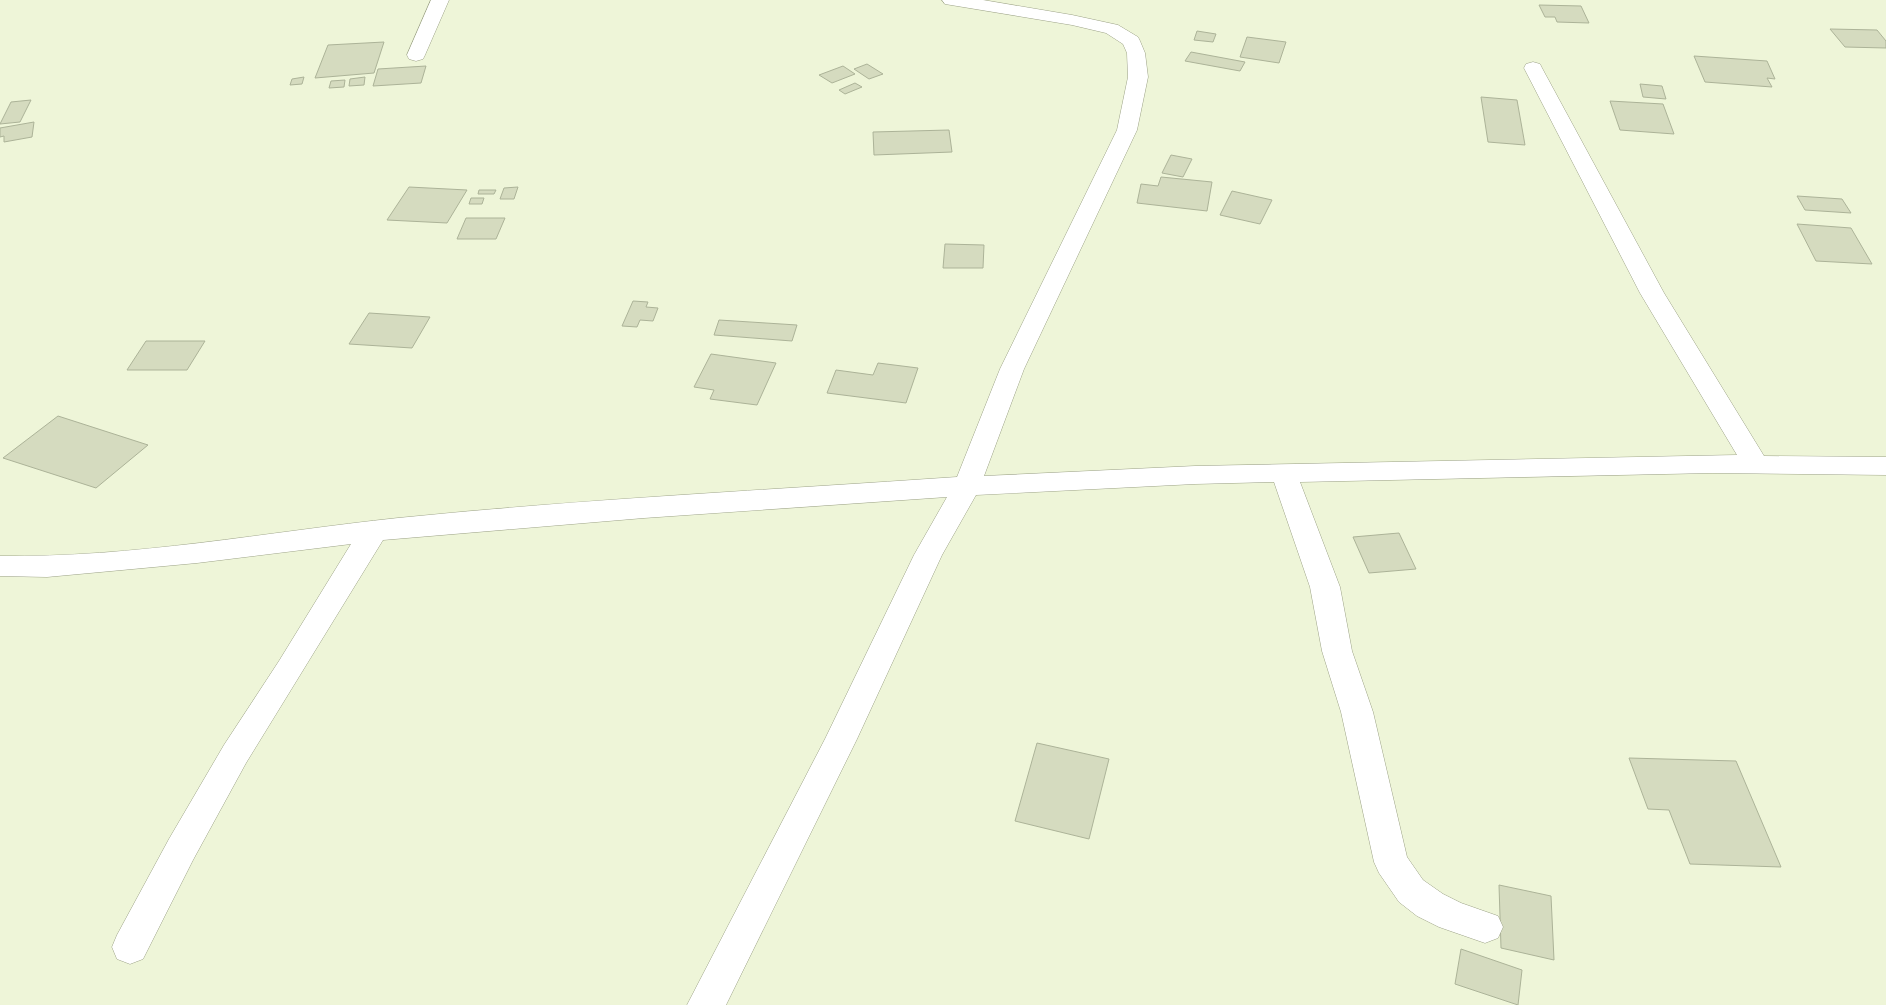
<svg xmlns="http://www.w3.org/2000/svg" width="1886" height="1005" viewBox="0 0 1886 1005" font-family="Bitter,serif">
<style>
.building{fill:#d5dbbf;stroke:#acb398}
.lines{fill:none;stroke-linecap:round;stroke-linejoin:round}
.street-casing{stroke:#9ca287;stroke-width:1}
.street{fill:#fff;fill-rule:evenodd}
</style>
<rect width="100%" height="100%" fill="#eef5d8"/>
<path class="building" d="M 1539,5 L 1581,6 L 1589,23 L 1557,22 L 1555,17 L 1545,17 Z
M 1830,29 L 1877,30 L 1886,41 L 1886,48 L 1845,47 Z
M 1197,31 L 1216,34 L 1213,42 L 1194,40 Z
M 1247,37 L 1286,42 L 1279,63 L 1240,57 Z
M 384,42 L 374,73 L 315,78 L 328,45 Z
M 1191,52 L 1245,62 L 1240,71 L 1185,61 Z
M 1694,56 L 1767,61 L 1775,79 L 1767,78 L 1772,87 L 1705,82 Z
M 867,64 L 883,74 L 869,79 L 854,69 Z
M 426,66 L 421,83 L 373,86 L 378,69 Z
M 843,66 L 855,74 L 832,83 L 819,75 Z
M 304,77 L 302,84 L 290,85 L 292,79 Z
M 365,77 L 364,85 L 349,86 L 350,79 Z
M 345,80 L 344,87 L 329,88 L 331,81 Z
M 855,83 L 862,87 L 845,94 L 839,90 Z
M 1640,84 L 1662,86 L 1666,99 L 1643,97 Z
M 1481,97 L 1517,100 L 1525,145 L 1488,142 Z
M 31,100 L 20,122 L 0,124 L 11,102 Z
M 1610,101 L 1663,104 L 1674,134 L 1620,130 Z
M 34,122 L 32,137 L 4,142 L 4,136 L 0,137 L 0,128 Z
M 949,130 L 952,152 L 874,155 L 873,132 Z
M 1171,155 L 1192,159 L 1183,177 L 1162,173 Z
M 1161,177 L 1212,182 L 1207,211 L 1137,203 L 1141,184 L 1158,186 Z
M 409,187 L 467,190 L 447,223 L 387,220 Z
M 518,187 L 514,199 L 500,199 L 504,188 Z
M 479,190 L 496,190 L 494,194 L 478,194 Z
M 1232,191 L 1272,200 L 1260,224 L 1220,215 Z
M 1797,196 L 1842,199 L 1851,213 L 1805,210 Z
M 471,198 L 484,198 L 482,204 L 469,204 Z
M 466,218 L 505,218 L 496,239 L 457,239 Z
M 1797,224 L 1851,228 L 1872,264 L 1816,261 Z
M 945,244 L 984,245 L 983,268 L 943,268 Z
M 633,301 L 648,302 L 646,307 L 658,308 L 653,321 L 640,320 L 637,327 L 622,326 Z
M 369,313 L 430,317 L 412,348 L 349,344 Z
M 719,320 L 797,325 L 792,341 L 714,335 Z
M 146,341 L 205,341 L 187,370 L 127,370 Z
M 711,354 L 776,363 L 757,405 L 710,399 L 714,390 L 694,387 Z
M 878,363 L 918,368 L 906,403 L 827,393 L 836,370 L 873,375 Z
M 58,416 L 148,445 L 96,488 L 3,458 Z
M 1399,533 L 1416,569 L 1369,573 L 1353,537 Z
M 1037,743 L 1109,759 L 1089,839 L 1015,821 Z
M 1629,758 L 1736,761 L 1781,867 L 1690,864 L 1669,810 L 1648,809 Z
M 1499,885 L 1551,896 L 1554,960 L 1501,948 Z
M 1461,949 L 1522,970 L 1518,1005 L 1455,984 Z"/>
<g class="lines">
<defs>
<path id="street" d="M 431,0 L 449,0 L 425,55 L 423,59 L 416,61 L 409,59 L 407,55 Z
M 942,0 L 983,0 L 1072,15 L 1118,25 L 1138,37 L 1140,41 L 1145,53 L 1148,77 L 1137,130 L 1024,369 L 984,476 L 1195,466 L 1737,455 L 1640,293 L 1524,68 L 1526,64 L 1533,62 L 1540,64 L 1542,68 L 1664,293 L 1764,456 L 1886,457 L 1886,475 L 1712,473 L 1300,482 L 1340,587 L 1352,651 L 1373,712 L 1407,857 L 1423,880 L 1443,894 L 1461,903 L 1498,916 L 1503,927 L 1498,938 L 1485,943 L 1439,927 L 1417,916 L 1399,902 L 1379,873 L 1374,862 L 1341,712 L 1322,651 L 1310,587 L 1274,482 L 1195,484 L 976,495 L 942,555 L 857,739 L 726,1005 L 687,1005 L 825,739 L 914,555 L 947,497 L 644,518 L 383,540 L 246,763 L 193,860 L 143,959 L 130,964 L 117,959 L 112,947 L 117,935 L 169,839 L 224,745 L 279,661 L 351,544 L 197,563 L 47,577 L 0,576 L 0,556 C 132,558 267,532 398,518 C 584,499 771,490 957,477 L 1000,369 L 1117,130 L 1128,77 L 1127,53 L 1123,44 L 1106,33 L 1072,25 L 951,5 L 945,4 Z"/>
</defs>
<use href="#street" class="street-casing"/>
<use href="#street" class="street"/>
</g>
</svg>
